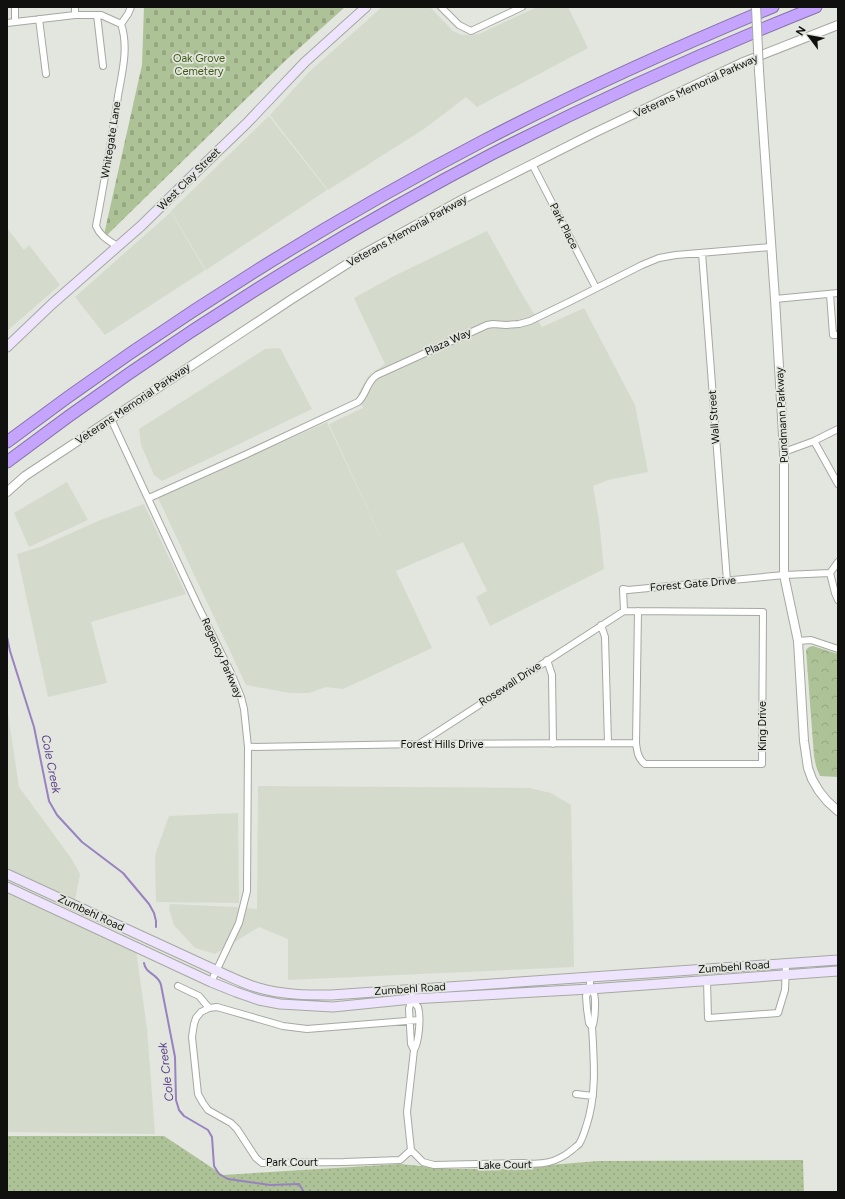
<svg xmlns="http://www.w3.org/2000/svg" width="845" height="1199" viewBox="0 0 845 1199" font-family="Figtree,sans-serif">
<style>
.built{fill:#d4dbcc}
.grass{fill:url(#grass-dots)}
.cemetery{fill:url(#cemetery-stones)}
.park{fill:url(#park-crowns)}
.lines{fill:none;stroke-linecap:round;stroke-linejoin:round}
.stream{stroke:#9982c0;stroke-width:2}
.minor-casing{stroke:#a6a9a2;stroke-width:8}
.tertiary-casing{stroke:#a6a9a2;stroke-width:10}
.secondary-casing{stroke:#a6a9a2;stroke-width:11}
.motorway-casing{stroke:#8671aa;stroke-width:13}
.minor{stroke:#fff;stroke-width:6}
.tertiary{stroke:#fff;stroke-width:8}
.secondary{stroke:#eee4fe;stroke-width:9}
.motorway{stroke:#c5a4fd;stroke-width:11}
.tertiary-bridge-casing{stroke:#a6a9a2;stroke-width:10;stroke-linecap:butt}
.tertiary-bridge{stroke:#fff;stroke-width:8}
.labels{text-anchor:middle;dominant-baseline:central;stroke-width:3.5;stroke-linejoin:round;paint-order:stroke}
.park-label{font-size:11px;fill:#3f5812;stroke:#e2e6de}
.street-label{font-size:11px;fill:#10110f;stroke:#e2e6de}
.water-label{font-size:12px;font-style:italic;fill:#5d3e8a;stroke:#e2e6de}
</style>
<defs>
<pattern id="grass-dots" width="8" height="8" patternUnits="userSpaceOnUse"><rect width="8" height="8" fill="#aec297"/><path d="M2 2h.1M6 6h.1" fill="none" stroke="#95a681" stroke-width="1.8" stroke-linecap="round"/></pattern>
<pattern id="cemetery-stones" width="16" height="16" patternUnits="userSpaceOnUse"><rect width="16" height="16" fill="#aec297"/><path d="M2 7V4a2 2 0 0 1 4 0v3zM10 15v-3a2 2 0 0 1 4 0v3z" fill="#95a681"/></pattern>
<pattern id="park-crowns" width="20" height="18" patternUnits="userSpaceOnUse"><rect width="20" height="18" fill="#aec297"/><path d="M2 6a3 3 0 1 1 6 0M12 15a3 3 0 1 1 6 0" fill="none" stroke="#95a681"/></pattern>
</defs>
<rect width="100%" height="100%" fill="#e2e6de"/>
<path class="built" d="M 382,7 L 430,7 L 453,31 L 462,35 L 479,34 L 537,7 L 568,7 L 588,48 L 477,107 L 466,97 L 424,129 L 328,190 L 270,115 L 309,72 Z
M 269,116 L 327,190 L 206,270 L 171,211 Z
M 171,212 L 205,270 L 105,335 L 75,297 Z
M 7,228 L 24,250 L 29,245 L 60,285 L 7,331 Z
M 487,231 L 522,294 L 542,327 L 584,308 L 635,405 L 648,472 L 608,480 L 593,486 L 599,520 L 604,569 L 490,626 L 476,597 L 487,591 L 463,542 L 396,571 L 432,648 L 343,689 L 326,687 L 309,693 L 290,693 L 246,685 L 158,498 L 327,422 L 392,562 L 329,424 L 363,408 L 358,394 L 368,376 L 385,364 L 354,298 L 394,276 Z
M 280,348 L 312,409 L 162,481 L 154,475 L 141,445 L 139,429 L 265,349 Z
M 67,482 L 88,520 L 29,547 L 14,513 Z
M 144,504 L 186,594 L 91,622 L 107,683 L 48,697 L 17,554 L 40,547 L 98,521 Z
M 7,707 L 19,787 L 71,858 L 80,874 L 75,900 L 7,868 Z
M 258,786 L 529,788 L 551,793 L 571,805 L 574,967 L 288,980 L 288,939 L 259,927 L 215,954 L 195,948 L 174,925 L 169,909 L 170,904 L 236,907 L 257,909 Z
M 238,813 L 239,903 L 156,902 L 155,858 L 156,852 L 169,816 Z
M 7,892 L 136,950 L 147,1028 L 155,1134 L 7,1132 Z"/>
<path class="grass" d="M 7,1136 L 164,1136 L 223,1175 L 400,1164 L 453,1169 L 501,1169 L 598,1161 L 803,1160 L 804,1192 L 7,1192 Z"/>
<path class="cemetery" d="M 144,7 L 345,7 L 285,61 L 103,239 L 142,65 Z"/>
<path class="park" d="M 813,646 L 838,654 L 838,777 L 820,776 L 816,766 L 814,756 L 806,650 L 809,647 Z"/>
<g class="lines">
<path class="stream" d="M 7,637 L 10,651 L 34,727 L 49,801 L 57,815 L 82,842 L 123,873 L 149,904 L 154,913 L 156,921 L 156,927
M 144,963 C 146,975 158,973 161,985 L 175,1057 L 176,1100 L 179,1110 L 184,1116 L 208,1130 L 212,1137 L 214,1166 L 219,1174 L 228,1179 L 270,1185 L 299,1184 L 304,1192"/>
<defs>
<path id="minor" d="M 15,7 L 15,22
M 75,7 L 75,15
M 441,7 L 459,25 L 471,31 L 522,7
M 97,15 L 103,66
M 39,19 L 46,74
M 7,23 L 75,15 L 101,15 L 121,24 C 129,47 122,73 118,96 C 112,140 104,183 96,226 C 100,236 108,240 117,246
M 121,24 L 128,14 L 131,7
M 532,164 L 596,288
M 702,253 L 727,581
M 830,294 L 833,335 L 838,335
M 775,299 L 838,293
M 111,419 L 198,606 L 231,673 L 241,697 L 244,709 L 248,747 L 247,891 L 239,923 L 211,982
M 814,441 L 838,484
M 784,452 L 814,441 L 838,429
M 149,498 L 247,454 L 358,402 C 367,394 366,382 377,375 L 487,325 L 493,324 L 506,325 L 519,324 L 530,321 L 569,302 L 642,265 L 659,258 L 676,255 L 771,247
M 838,562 L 830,573 L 835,593 L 838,600
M 624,611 L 623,589 L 628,590 L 784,575 L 830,573
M 601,625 L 605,637 L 608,743
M 798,641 L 811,640 L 838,649
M 547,660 L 552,675 L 553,744
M 419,744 L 624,611 L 763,612 L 762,764 L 645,764 C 638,759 637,751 636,743 L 638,611
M 248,747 L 419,744 L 636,743
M 590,978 L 590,989 L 586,996 L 587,1009 L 589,1023 L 592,1027
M 707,980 L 708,1018 L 778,1013 L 785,990 L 786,964
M 178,986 L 199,996 L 209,1008 L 217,1007 L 283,1026 L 307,1029 L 419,1020
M 412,996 L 409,1009 L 411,1044 L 414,1050
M 412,999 C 414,1002 416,1005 418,1007 C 421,1017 419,1042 414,1050 L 407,1112 L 411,1150 L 423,1162 L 434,1165 L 523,1163 C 542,1165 556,1163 572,1150 C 574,1148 577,1146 579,1144 C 582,1140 584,1133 586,1127 C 597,1095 594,1060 592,1027 C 595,1022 596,999 594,994 C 593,992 591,990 590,989
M 209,1008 L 201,1012 L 196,1018 L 194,1024 L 192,1037 L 198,1094 L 203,1103 L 208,1110 L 231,1123 L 237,1129 L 256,1158 L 262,1163 L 344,1162 L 400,1160 L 411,1150
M 576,1094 L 593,1096"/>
<path id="tertiary" d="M 759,71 L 775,299 L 784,452 L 784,575 L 798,641 L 804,741 L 808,768 L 812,779 L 819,791 L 827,801 L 838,811
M 7,492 L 25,476 L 292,299 L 358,257 L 465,198 L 594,133 L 741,63 L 838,25"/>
<path id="secondary" d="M 7,347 L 52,304 L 141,226 L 193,175 L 247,123 L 305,62 L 366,7
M 7,874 L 224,974 C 235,979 247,985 259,988 C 283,995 307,995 331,995 L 838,960
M 7,887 L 211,982 L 236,992 L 259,1000 L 280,1004 L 333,1007 L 412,999 L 590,989 L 838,971"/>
<path id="motorway" d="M 7,442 C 157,329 316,228 483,141 C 577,92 674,48 773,7
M 7,462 C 160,346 322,243 492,154 C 598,100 706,51 816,7"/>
</defs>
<use href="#minor" class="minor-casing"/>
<use href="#tertiary" class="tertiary-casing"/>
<use href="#secondary" class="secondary-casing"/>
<use href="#motorway" class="motorway-casing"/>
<use href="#minor" class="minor"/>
<use href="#tertiary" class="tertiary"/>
<use href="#secondary" class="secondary"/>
<use href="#motorway" class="motorway"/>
<defs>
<path id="tertiary-bridge" d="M 756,7 L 759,71"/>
</defs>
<use href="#tertiary-bridge" class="tertiary-bridge-casing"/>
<use href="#tertiary-bridge" class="tertiary-bridge"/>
</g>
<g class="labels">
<g class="park-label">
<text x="199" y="58">Oak Grove<tspan x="199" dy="13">Cemetery</tspan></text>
</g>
<g class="street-label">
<text transform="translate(696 86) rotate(-25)">Veterans Memorial Parkway</text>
<text transform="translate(111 140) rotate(-81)">Whitegate Lane</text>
<text transform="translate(189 179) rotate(-45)">West Clay Street</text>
<text transform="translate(564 226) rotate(63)">Park Place</text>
<text transform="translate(407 231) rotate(-29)">Veterans Memorial Parkway</text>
<text transform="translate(448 342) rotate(-25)">Plaza Way</text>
<text transform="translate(133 404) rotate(-34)">Veterans Memorial Parkway</text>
<text transform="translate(782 415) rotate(-93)">Pundmann Parkway</text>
<text transform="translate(714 417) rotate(-94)">Wall Street</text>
<text transform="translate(693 584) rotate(-5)">Forest Gate Drive</text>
<text transform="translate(222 658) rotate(66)">Regency Parkway</text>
<text transform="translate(510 684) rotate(-33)">Rosewall Drive</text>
<text transform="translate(762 726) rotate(-90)">King Drive</text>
<text x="442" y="744">Forest Hills Drive</text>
<text transform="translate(91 913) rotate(25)">Zumbehl Road</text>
<text transform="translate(734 967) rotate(-4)">Zumbehl Road</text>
<text transform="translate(410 989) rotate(-4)">Zumbehl Road</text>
<text x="292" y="1162">Park Court</text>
<text transform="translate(505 1165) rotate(-1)">Lake Court</text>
</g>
<g class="water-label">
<text transform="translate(51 764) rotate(79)">Cole Creek</text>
<text transform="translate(166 1072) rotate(-97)">Cole Creek</text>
</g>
</g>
<rect width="845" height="1199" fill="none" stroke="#10110f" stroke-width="16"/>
<g transform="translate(809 36) rotate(302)" stroke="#e2e6de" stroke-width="3" paint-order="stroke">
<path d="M0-3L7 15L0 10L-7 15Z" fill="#10110f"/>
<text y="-6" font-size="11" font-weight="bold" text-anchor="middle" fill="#10110f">N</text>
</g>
</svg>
